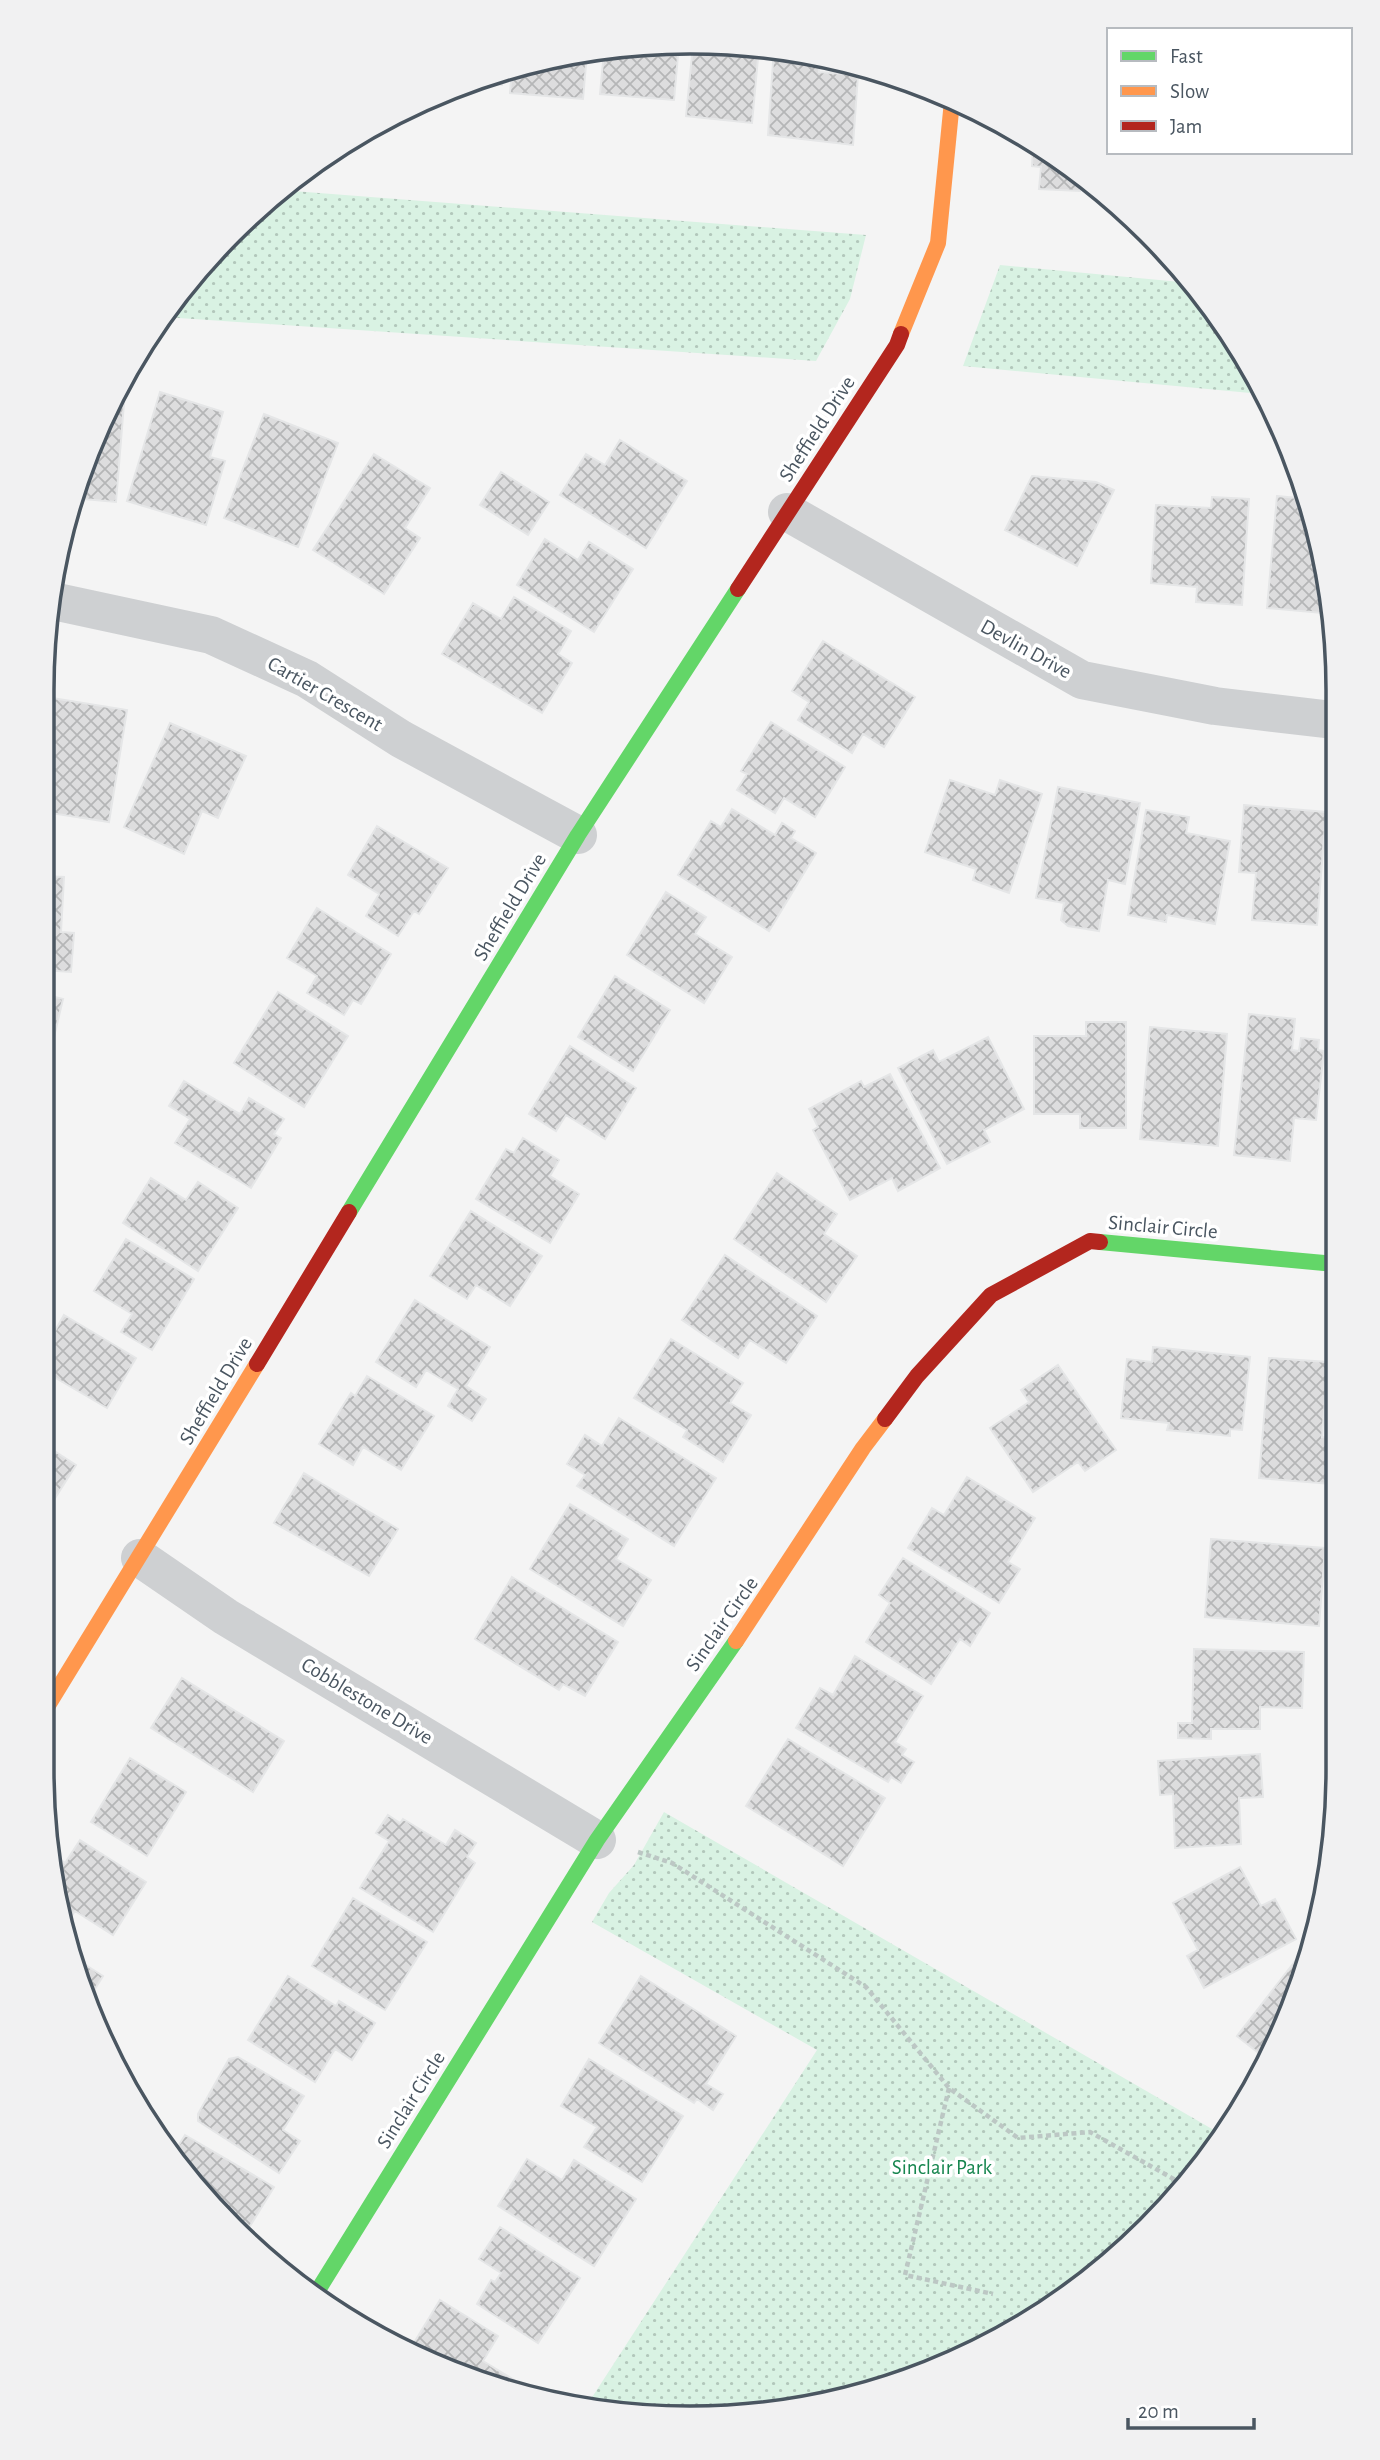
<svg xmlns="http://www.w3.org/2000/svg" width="1380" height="2460" viewBox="0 0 1380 2460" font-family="'Alegreya Sans',sans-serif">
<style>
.park{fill:url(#park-dots)}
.building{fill:url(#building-cross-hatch);stroke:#e5e6e7;stroke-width:2}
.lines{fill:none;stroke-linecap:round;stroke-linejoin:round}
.path{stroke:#bcc7c4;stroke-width:4.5;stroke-dasharray:5 3.5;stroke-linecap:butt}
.street{stroke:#ced0d2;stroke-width:38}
.fast{stroke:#63d668;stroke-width:16}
.slow{stroke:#ff974d;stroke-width:16}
.jam{stroke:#b3261e;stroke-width:16}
.labels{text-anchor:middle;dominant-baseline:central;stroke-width:7;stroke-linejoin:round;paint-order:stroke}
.street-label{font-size:21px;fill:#4a5661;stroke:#fff}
.park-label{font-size:21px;fill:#17864f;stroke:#fff}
.rim{fill:none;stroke:#4a5661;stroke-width:3.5}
</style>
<defs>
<pattern id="park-dots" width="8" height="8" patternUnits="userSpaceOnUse" patternTransform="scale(1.75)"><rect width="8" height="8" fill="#d9f2e3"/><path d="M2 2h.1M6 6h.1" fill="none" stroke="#b2c7bb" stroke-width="1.8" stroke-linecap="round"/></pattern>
<pattern id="building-cross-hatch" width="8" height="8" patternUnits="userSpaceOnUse" patternTransform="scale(1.75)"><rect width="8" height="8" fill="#ddddde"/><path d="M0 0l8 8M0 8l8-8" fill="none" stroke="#b5b6b7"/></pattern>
</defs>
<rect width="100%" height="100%" fill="#f4f4f4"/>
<path class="park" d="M 280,190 L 866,235 L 850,299 L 816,361 L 164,317 L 203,262 Z
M 1000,265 L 1191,283 L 1229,330 L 1261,394 L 963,366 Z
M 664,1812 L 1219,2133 L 1117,2257 L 938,2369 L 732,2417 L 589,2402 L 817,2050 L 592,1922 L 609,1893 L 634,1865 Z"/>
<path class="building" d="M 648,43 L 679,44 L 674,100 L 600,94 L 604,51 Z
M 693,45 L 759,47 L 752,123 L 686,116 Z
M 774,48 L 820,58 L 819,72 L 858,75 L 853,145 L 768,135 Z
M 587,53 L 583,99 L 510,93 L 512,68 L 523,64 Z
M 503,71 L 502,85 L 475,82 Z
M 1033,147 L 1039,148 L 1081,180 L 1080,191 L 1039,189 L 1041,167 L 1032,166 Z
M 118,391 L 125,391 L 116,502 L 73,498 L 76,482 Z
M 160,392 L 223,412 L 210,457 L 225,461 L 206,525 L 127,501 Z
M 264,414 L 338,443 L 298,547 L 224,518 Z
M 620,440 L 687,481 L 646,548 L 560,495 L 586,454 L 605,465 Z
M 374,454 L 430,488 L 405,528 L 420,538 L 384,594 L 313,550 Z
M 501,472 L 549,502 L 528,535 L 480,505 Z
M 1032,476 L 1096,482 L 1114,490 L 1077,566 L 1005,530 Z
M 1277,496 L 1308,499 L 1333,614 L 1267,608 Z
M 1212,497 L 1249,499 L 1242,605 L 1196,602 L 1197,587 L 1151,583 L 1156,505 L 1211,508 Z
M 545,539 L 578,560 L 589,542 L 633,569 L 594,632 L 517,585 Z
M 514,597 L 571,631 L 558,654 L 572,663 L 542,713 L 442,654 L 473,603 L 501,619 Z
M 823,641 L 915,697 L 884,747 L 863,734 L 852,753 L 798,720 L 809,702 L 792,691 Z
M 46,697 L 127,710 L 109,822 L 44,812 L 52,765 L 43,764 L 43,715 Z
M 771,722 L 845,767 L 815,817 L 784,798 L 775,813 L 737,790 L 747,774 L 741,771 Z
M 170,723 L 246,756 L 218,818 L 202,811 L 184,854 L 124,827 Z
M 950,780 L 995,795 L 1000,780 L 1042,794 L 1009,893 L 973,880 L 976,869 L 925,852 Z
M 1058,787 L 1140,803 L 1125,884 L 1108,880 L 1099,931 L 1068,926 L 1061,920 L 1064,903 L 1036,898 Z
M 1244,805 L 1326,812 L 1317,925 L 1252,920 L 1256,873 L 1239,872 Z
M 732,809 L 775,835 L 782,823 L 795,831 L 791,838 L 816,853 L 769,931 L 678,875 L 711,821 L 721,827 Z
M 1146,810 L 1189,817 L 1186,833 L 1230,841 L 1215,924 L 1167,915 L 1166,922 L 1128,915 Z
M 377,826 L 448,868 L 419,914 L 414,911 L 398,936 L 366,916 L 379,894 L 348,875 Z
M 43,876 L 64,877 L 61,932 L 74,933 L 71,972 L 43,970 Z
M 666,892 L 706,917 L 695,934 L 732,957 L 704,1003 L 627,955 Z
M 317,908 L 391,954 L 361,1004 L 353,1000 L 344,1015 L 307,993 L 317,976 L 287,958 Z
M 615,976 L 670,1010 L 633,1071 L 578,1037 Z
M 278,992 L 348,1036 L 304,1107 L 234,1063 Z
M 43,994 L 63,999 L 54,1037 L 43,1035 Z
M 1249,1014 L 1295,1019 L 1292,1050 L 1299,1051 L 1301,1038 L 1319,1040 L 1318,1050 L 1324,1051 L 1316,1120 L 1294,1118 L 1290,1161 L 1234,1155 Z
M 1086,1022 L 1126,1022 L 1126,1128 L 1080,1128 L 1080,1114 L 1034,1114 L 1034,1036 L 1086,1036 Z
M 1150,1027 L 1227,1034 L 1218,1146 L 1140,1139 Z
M 988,1037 L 1024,1109 L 984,1130 L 990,1142 L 947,1164 L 898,1068 L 933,1050 L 939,1062 Z
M 570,1046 L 636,1088 L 605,1139 L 566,1115 L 556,1131 L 529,1114 Z
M 890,1074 L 940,1168 L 898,1191 L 892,1178 L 850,1200 L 813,1130 L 818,1127 L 809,1109 L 861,1081 L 864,1087 Z
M 184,1081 L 240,1114 L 249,1098 L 284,1119 L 274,1134 L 281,1138 L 251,1188 L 175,1143 L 190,1119 L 169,1106 Z
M 523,1138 L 559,1160 L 550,1176 L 579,1194 L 550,1243 L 476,1199 L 506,1149 L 514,1153 Z
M 777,1173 L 837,1214 L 824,1234 L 857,1256 L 826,1302 L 734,1239 Z
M 151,1178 L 186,1200 L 198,1182 L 238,1208 L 198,1271 L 123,1223 Z
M 471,1211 L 542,1256 L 510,1306 L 476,1285 L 467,1299 L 430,1276 Z
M 126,1239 L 194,1279 L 152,1350 L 121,1332 L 132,1314 L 94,1291 Z
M 725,1255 L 817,1316 L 786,1363 L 750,1340 L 738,1358 L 682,1320 Z
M 415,1300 L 490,1347 L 466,1386 L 486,1399 L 472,1421 L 448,1406 L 458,1389 L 426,1370 L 416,1387 L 376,1362 Z
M 64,1315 L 136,1358 L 107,1408 L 42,1370 L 43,1352 Z
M 671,1339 L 743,1383 L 730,1403 L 751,1415 L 723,1462 L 683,1437 L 687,1430 L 634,1398 Z
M 1153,1347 L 1250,1357 L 1242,1430 L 1230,1429 L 1230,1436 L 1167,1430 L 1169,1423 L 1121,1418 L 1127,1359 L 1152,1362 Z
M 1269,1358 L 1328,1362 L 1322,1437 L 1335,1438 L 1331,1484 L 1259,1478 Z
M 1058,1365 L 1116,1450 L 1085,1471 L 1078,1462 L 1033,1492 L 990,1428 L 1029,1402 L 1021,1390 Z
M 367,1376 L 434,1416 L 401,1470 L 363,1447 L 353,1465 L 319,1444 L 351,1393 L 355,1396 Z
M 619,1418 L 716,1478 L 674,1546 L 577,1486 L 585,1475 L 567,1464 L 585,1435 L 602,1446 Z
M 42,1443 L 76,1465 L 45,1514 L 42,1512 Z
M 304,1473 L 398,1529 L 369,1576 L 274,1523 Z
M 967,1477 L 1035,1518 L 1008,1562 L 1020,1569 L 999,1603 L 908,1548 L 932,1508 L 944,1515 Z
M 570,1504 L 628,1539 L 616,1559 L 651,1580 L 623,1626 L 530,1569 Z
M 1211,1539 L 1325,1548 L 1319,1626 L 1205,1617 Z
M 903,1558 L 990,1613 L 970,1646 L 960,1639 L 931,1684 L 866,1642 L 890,1603 L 879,1595 Z
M 512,1577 L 618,1642 L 585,1696 L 563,1684 L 559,1690 L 475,1639 Z
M 1194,1649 L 1304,1652 L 1302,1708 L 1260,1707 L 1260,1729 L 1211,1729 L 1211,1739 L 1178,1738 L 1178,1723 L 1192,1723 Z
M 855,1656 L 923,1696 L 895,1742 L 906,1749 L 902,1755 L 914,1762 L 901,1783 L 891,1777 L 888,1782 L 796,1728 L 820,1688 L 833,1695 Z
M 182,1678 L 284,1741 L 253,1792 L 151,1728 Z
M 788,1739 L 885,1798 L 843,1866 L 746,1806 Z
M 1260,1754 L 1263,1797 L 1239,1798 L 1241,1844 L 1175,1848 L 1173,1794 L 1160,1795 L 1158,1761 Z
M 130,1758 L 186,1792 L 147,1856 L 91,1822 Z
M 388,1815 L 400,1823 L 403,1819 L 446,1845 L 455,1830 L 476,1843 L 467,1857 L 475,1863 L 433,1932 L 360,1888 L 389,1841 L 376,1833 Z
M 80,1840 L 146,1882 L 113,1935 L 75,1911 L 67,1923 L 58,1866 L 61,1860 L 65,1863 Z
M 1240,1867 L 1261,1906 L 1275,1899 L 1296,1939 L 1204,1988 L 1187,1956 L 1198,1950 L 1173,1903 Z
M 353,1898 L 427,1942 L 385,2010 L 312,1966 Z
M 1306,1947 L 1311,1950 L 1266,2059 L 1237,2036 Z
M 73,1957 L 103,1976 L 88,2000 L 76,1978 Z
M 288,1976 L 336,2006 L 339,2001 L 375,2023 L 352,2060 L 335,2049 L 315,2082 L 248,2040 Z
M 641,1976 L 736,2036 L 706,2084 L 723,2094 L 713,2110 L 697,2099 L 694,2103 L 599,2043 Z
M 238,2057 L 304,2096 L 283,2130 L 300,2141 L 279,2173 L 198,2121 L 198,2114 L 229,2059 Z
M 589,2059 L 683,2116 L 642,2182 L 584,2147 L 597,2127 L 561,2106 Z
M 185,2135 L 274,2187 L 247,2231 L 176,2164 L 172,2156 Z
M 527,2159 L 562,2180 L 574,2160 L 636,2199 L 594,2266 L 498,2206 Z
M 500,2227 L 580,2278 L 538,2343 L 477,2304 L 491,2280 L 495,2282 L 501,2273 L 479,2259 Z
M 440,2300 L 498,2336 L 483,2361 L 524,2386 L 519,2394 L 412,2346 Z"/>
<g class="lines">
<path class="path" d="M 638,1852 L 672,1863 L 866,1987 L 949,2088 L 1018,2138 L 1090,2132 L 1179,2182
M 949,2088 L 905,2275 L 993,2294"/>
<path class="street" d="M 787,512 L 1082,680 L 1215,706 L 1333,720
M 53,601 L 211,635 L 307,679 L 401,739 L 578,835
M 140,1558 L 226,1617 L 597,1840"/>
<path class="fast" d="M 349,1212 L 578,835 L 738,589
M 1100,1242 L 1335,1264
M 315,2295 L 597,1840 L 736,1641"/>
<path class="slow" d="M 901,334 L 938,243 L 952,101
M 736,1641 L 863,1448 L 885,1419
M 42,1715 L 257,1364"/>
<path class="jam" d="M 738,589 L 897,345 L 901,334
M 257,1364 L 349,1212
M 885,1419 L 917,1376 L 991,1295 L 1090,1241 L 1100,1242"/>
</g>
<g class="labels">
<g class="street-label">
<text transform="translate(817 429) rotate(-57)">Sheffield Drive</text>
<text transform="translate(1026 649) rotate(29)">Devlin Drive</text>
<text transform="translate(325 694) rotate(30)">Cartier Crescent</text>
<text transform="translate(510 907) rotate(-59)">Sheffield Drive</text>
<text transform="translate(1163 1227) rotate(5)">Sinclair Circle</text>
<text transform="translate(216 1391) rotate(-59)">Sheffield Drive</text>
<text transform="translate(722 1624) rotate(-55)">Sinclair Circle</text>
<text transform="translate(367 1701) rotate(31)">Cobblestone Drive</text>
<text transform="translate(411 2100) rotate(-58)">Sinclair Circle</text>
</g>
<g class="park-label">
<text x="942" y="2167">Sinclair Park</text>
</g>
</g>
<path d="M0 0H1380V2460H0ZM690 54H690A636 636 0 0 1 1326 690V1770A636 636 0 0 1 690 2406H690A636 636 0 0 1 54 1770V690A636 636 0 0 1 690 54Z" fill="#f1f1f2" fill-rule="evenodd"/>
<path class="rim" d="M690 54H690A636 636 0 0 1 1326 690V1770A636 636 0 0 1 690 2406H690A636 636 0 0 1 54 1770V690A636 636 0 0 1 690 54Z"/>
<rect x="1107" y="28" width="245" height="126" fill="#ffffff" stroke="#b7bbc0" stroke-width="2"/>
<rect x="1121" y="51" width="35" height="10" fill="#63d668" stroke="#b7bbc0" stroke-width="2"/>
<text x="1170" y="63" font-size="21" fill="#4a5661">Fast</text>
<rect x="1121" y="86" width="35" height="10" fill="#ff974d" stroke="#b7bbc0" stroke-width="2"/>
<text x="1170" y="98" font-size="21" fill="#4a5661">Slow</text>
<rect x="1121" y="121" width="35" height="10" fill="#b3261e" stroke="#b7bbc0" stroke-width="2"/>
<text x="1170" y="133" font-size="21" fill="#4a5661">Jam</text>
<path d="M1128 2418v10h126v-10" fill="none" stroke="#4a5661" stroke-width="3.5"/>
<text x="1138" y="2418" font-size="21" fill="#4a5661" stroke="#ffffff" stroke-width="5" paint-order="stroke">20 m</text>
</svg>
